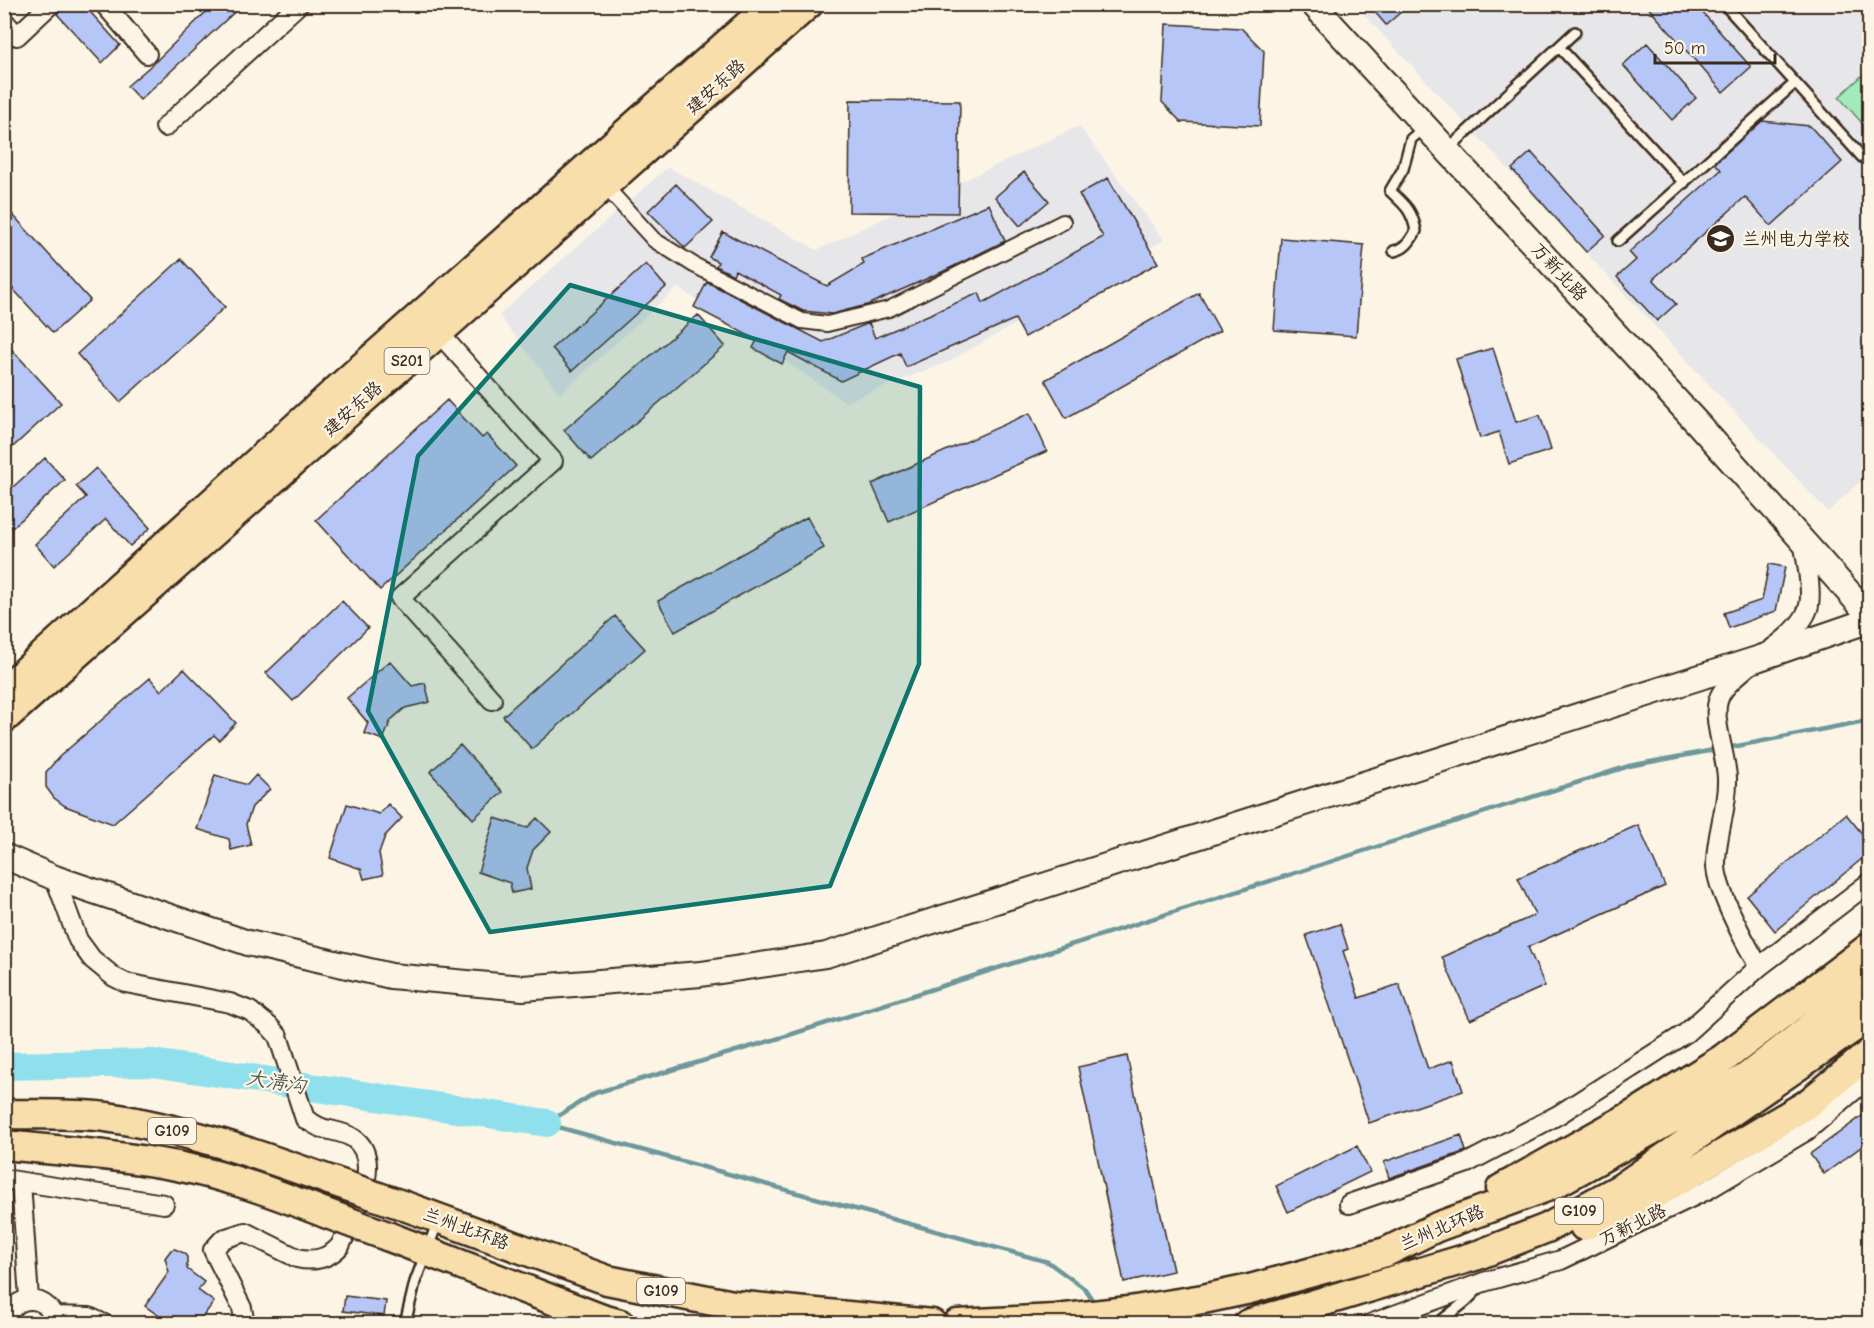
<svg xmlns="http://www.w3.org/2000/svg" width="1874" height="1328" viewBox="0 0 1874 1328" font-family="'Comic Neue','LXGW WenKai TC',sans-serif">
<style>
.built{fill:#e7e7ea}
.green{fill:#a1eab9;stroke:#6e8a6c;stroke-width:1.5}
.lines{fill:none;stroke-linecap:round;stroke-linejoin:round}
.stream{stroke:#6d979a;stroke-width:4.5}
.river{stroke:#8fdfec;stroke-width:28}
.building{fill:#b6c6f7;stroke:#3b2a1e;stroke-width:1.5}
.service-casing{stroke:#3b2a1e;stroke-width:14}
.pedestrian-casing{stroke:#3b2a1e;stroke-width:18}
.minor-casing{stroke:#3b2a1e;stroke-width:22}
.secondary-casing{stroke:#3b2a1e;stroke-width:28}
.primary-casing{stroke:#3b2a1e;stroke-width:32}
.trunk-casing{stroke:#3b2a1e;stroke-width:33}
.service{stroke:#fcf5e5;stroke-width:9}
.pedestrian{stroke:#fcf5e5;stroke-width:14}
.minor{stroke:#fcf5e5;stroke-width:18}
.secondary{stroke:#fcf5e5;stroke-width:24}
.primary{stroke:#f8deab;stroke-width:27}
.trunk{stroke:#f8deab;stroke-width:28}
.trunk-bridge-casing{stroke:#3b2a1e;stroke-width:33;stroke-linecap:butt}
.trunk-bridge{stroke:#f8deab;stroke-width:28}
.marked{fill:#0f766e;fill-opacity:0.2;stroke:#0f766e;stroke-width:4.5;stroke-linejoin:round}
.labels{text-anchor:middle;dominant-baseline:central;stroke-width:4.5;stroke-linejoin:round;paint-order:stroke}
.shield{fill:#fcf5e5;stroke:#75675a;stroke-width:1.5}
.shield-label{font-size:16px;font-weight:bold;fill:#3b2a1e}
.street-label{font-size:18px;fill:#3b2a1e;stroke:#fcf5e5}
.poi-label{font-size:18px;fill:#3b2a1e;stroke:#fcf5e5;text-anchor:start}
.water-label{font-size:20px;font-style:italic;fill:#505752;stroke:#fcf5e5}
</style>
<rect width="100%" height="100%" fill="#fcf5e5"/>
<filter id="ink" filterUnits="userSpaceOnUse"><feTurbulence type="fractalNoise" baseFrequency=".0167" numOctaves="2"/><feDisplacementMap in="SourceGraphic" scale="12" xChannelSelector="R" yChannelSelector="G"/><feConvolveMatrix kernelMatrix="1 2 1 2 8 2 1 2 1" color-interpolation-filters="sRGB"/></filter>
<g filter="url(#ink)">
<path class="built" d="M 1355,5 L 1869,5 L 1869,473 L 1828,512 Z
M 1079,126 L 1164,240 L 950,361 L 845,402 L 678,287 L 560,394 L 499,315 L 668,167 L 817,250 Z"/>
<path class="green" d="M 1869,69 L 1869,131 L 1839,97 Z"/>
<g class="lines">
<path class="stream" d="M 1727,748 L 1870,720
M 547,1123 L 595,1093 L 783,1037 L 1629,766 L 1719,749
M 547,1124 L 1048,1262 L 1085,1289 L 1095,1304"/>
<path class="river" d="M 4,1066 L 153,1063 L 547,1123"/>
</g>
<path class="building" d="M 66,4 L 83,4 L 120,45 L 102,63 L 57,14 Z
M 214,4 L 243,4 L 140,100 L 127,86 L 155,62 Z
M 1368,4 L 1410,4 L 1386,25 Z
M 1645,4 L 1695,4 L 1751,67 L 1723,92 Z
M 1166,24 L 1241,28 L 1264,51 L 1260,126 L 1181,122 L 1162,102 Z
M 1647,43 L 1696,98 L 1672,120 L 1623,65 Z
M 850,100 L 960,101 L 958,213 L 849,212 Z
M 1762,121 L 1810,126 L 1842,162 L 1771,226 L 1745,197 L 1653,279 L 1676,304 L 1657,321 L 1617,277 L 1636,260 L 1629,252 L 1721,170 L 1715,163 Z
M 1531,152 L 1605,235 L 1586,252 L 1512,169 Z
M 1024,172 L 1049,201 L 1020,226 L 995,197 Z
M 1108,178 L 1158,263 L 1025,337 L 1015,319 L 906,367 L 900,353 L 841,381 L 788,352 L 782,364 L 753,348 L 757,340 L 694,307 L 707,282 L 823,342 L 869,323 L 875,338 L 979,293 L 983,303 L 1103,237 L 1079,194 Z
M 676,184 L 713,222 L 685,248 L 648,211 Z
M 989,204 L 1005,241 L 942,272 L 867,305 L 832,314 L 803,311 L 779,299 L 781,295 L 735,270 L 733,275 L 716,266 L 718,262 L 709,257 L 723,232 L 827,286 L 864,264 L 862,259 Z
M 4,205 L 90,300 L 53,333 L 4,279 Z
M 1281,238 L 1364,245 L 1356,336 L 1274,330 Z
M 181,259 L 225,307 L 120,402 L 77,354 Z
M 646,264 L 666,287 L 572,371 L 552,348 Z
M 1199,293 L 1220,331 L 1066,418 L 1045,380 Z
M 698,315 L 725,346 L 591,461 L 564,430 Z
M 4,341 L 61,403 L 4,455 Z
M 1493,348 L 1516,422 L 1540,415 L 1551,450 L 1509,464 L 1499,432 L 1480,438 L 1456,359 Z
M 447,400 L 482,438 L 487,434 L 516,466 L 380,590 L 316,520 Z
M 1030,413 L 1047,451 L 889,522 L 872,484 Z
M 45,458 L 65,480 L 12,528 L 4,520 L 4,495 Z
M 96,468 L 150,528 L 130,546 L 106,519 L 54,566 L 35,544 L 86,497 L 76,486 Z
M 807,517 L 824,548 L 675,632 L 658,601 Z
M 1769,564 L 1785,567 L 1776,611 L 1729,628 L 1724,613 L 1762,600 Z
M 342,601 L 368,628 L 293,701 L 266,673 Z
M 615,616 L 645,649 L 532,749 L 503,716 Z
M 390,661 L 412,686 L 425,683 L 430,702 L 405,708 L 391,720 L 383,740 L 364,733 L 368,723 L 347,698 Z
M 184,669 L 236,723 L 219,740 L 214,735 L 113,824 L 65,806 L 54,798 L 46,787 L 46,772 L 59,757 L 150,678 L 161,691 Z
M 460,745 L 503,792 L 473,819 L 430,772 Z
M 215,775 L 247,785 L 256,775 L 270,789 L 252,807 L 246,824 L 251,845 L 231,850 L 229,839 L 197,829 Z
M 347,804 L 379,814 L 388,804 L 402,818 L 385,836 L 379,853 L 383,875 L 364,879 L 361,869 L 330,858 Z
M 1846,814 L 1869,842 L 1869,853 L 1775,931 L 1747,896 Z
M 495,818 L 527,828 L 537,818 L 551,832 L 533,850 L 527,868 L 531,889 L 512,893 L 510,883 L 478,872 Z
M 1638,825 L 1665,886 L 1528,947 L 1545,986 L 1470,1020 L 1442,957 L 1535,915 L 1518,878 Z
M 1340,924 L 1348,949 L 1343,951 L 1359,998 L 1399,984 L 1428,1069 L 1453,1060 L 1463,1091 L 1369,1123 L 1306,935 Z
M 1127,1056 L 1173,1271 L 1124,1282 L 1078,1067 Z
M 1869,1111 L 1869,1141 L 1824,1174 L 1810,1154 Z
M 1461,1135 L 1466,1151 L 1389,1178 L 1384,1162 Z
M 1357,1146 L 1370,1172 L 1288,1212 L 1276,1186 Z
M 175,1249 L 184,1253 L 187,1257 L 187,1269 L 204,1282 L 198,1290 L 214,1302 L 198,1323 L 153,1323 L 159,1316 L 145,1306 L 169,1272 L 165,1258 L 171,1250 Z
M 345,1296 L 386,1301 L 384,1316 L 343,1311 Z"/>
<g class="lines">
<defs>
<path id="service" d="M 1724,4 L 1862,157
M 1559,47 L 1684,183
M 1447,150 L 1575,32
M 1618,241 L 1795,83
M 1394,251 C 1406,249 1410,241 1416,231 C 1412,210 1405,205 1390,191 L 1403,169 L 1411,139 L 1424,128
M 405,1324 L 415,1282 L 438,1221
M 1437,1324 L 1465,1302 L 1479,1288"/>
<path id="pedestrian" d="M 605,186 L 654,240 L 694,265 L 802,321 L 827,324 L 889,309 L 1063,222"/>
<path id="minor" d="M 104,4 L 147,54
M 4,21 L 17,36 L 51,4
M 165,127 L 299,4
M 439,333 L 553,461 L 400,598 L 492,700
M 1773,648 C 1787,638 1802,625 1808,609 C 1813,595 1806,557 1803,542
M 1751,664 C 1740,673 1721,687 1718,701 C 1712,721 1727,758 1727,779 C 1728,808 1715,837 1716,866 C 1717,891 1746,944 1759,967
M 55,878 L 78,940 L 92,959 L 114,977 L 126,983 L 230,1003 L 250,1011 L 269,1026 L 278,1036 L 305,1119 C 311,1122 316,1126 322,1128 C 332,1131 344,1132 353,1138 C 386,1160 352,1219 340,1246 C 328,1259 314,1262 297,1258 L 245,1232 L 223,1239 L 213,1250 L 242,1308 L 245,1324
M 4,1179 L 164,1204
M 21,1182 L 29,1299
M 1349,1204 L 1467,1163 L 1558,1115 L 1686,1033 L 1759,967 L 1870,882
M 55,1316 L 89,1317 L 104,1324
M 7,1324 C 9,1292 51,1292 56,1324
M 1370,1324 L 1484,1282 L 1561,1260 L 1707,1190 L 1808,1130 L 1870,1077"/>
<path id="secondary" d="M 1313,4 L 1699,425 L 1870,616
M 4,856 L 55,878 L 248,943 L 391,976 L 523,988 L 701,974 L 826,955 L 1757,659 L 1870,620"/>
<path id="primary" d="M 4,690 L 356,372 L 771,4
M 4,719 L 809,4"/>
<path id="trunk" d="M 4,1114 C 38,1115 73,1113 106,1117 C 183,1128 259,1155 332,1181
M 4,1145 C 62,1151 120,1155 177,1166 C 228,1176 277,1194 325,1213
M 1501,1189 L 1635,1114 L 1724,1058 L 1870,947
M 402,1205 L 607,1280 L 733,1305 L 932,1324
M 1584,1226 L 1633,1207 L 1806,1105 L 1870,1053
M 387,1236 L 602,1319 L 620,1324
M 957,1324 L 1056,1319 L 1129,1311 L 1203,1299 L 1250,1289 L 1386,1252 L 1437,1227 L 1552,1185 L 1746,1078 L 1870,981
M 1248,1324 L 1478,1255 L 1547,1228 L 1621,1188 L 1870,1016"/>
</defs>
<use href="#service" class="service-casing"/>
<use href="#pedestrian" class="pedestrian-casing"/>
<use href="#minor" class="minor-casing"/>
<use href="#secondary" class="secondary-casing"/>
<use href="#primary" class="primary-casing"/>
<use href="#trunk" class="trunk-casing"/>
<use href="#service" class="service"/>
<use href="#pedestrian" class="pedestrian"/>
<use href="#minor" class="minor"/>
<use href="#secondary" class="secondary"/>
<use href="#primary" class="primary"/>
<use href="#trunk" class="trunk"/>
<defs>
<path id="trunk-bridge" d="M 332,1181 L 402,1205
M 325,1213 L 387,1236"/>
</defs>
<use href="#trunk-bridge" class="trunk-bridge-casing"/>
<use href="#trunk-bridge" class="trunk-bridge"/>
</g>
</g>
<path class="marked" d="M 570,285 L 920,387 L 919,664 L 830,886 L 490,932 L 368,711 L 418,456 Z"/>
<defs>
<symbol id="university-disc" viewBox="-11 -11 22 22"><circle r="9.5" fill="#3b2a1e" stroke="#fcf5e5"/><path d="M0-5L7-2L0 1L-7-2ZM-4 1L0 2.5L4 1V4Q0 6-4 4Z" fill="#fff"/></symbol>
</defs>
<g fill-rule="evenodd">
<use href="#university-disc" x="1704" y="222" width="33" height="33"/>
</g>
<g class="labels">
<g class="shield">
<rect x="384.5" y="348" width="45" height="26" rx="4.5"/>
<rect x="148" y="1118" width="48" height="26" rx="4.5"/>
<rect x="1555" y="1198" width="48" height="26" rx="4.5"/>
<rect x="637" y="1278" width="48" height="26" rx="4.5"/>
</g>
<g class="shield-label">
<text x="407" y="361">S201</text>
<text x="172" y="1131">G109</text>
<text x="1579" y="1211">G109</text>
<text x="661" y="1291">G109</text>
</g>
<g class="street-label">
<text transform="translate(716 87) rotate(-42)">建安东路</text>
<text transform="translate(1559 272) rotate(47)">万新北路</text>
<text transform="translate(353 409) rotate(-42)">建安东路</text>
<text transform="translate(1633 1225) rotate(-26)">万新北路</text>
<text transform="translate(1442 1228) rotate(-23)">兰州北环路</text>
<text transform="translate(466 1229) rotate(20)">兰州北环路</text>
</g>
<g class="poi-label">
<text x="1742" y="239">兰州电力学校</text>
</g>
<g class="water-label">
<text transform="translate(276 1082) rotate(9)">大清沟</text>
</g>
</g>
<rect width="1874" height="1328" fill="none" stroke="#fcf5e5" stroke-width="24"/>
<rect x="12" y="12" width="1850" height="1304" fill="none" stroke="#3b2a1e" stroke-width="2" filter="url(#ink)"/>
<path d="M1655 54v9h120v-9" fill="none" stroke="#3b2a1e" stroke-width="3"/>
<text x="1664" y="54" font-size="18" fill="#3b2a1e" stroke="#fcf5e5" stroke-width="4.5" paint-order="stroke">50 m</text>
</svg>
